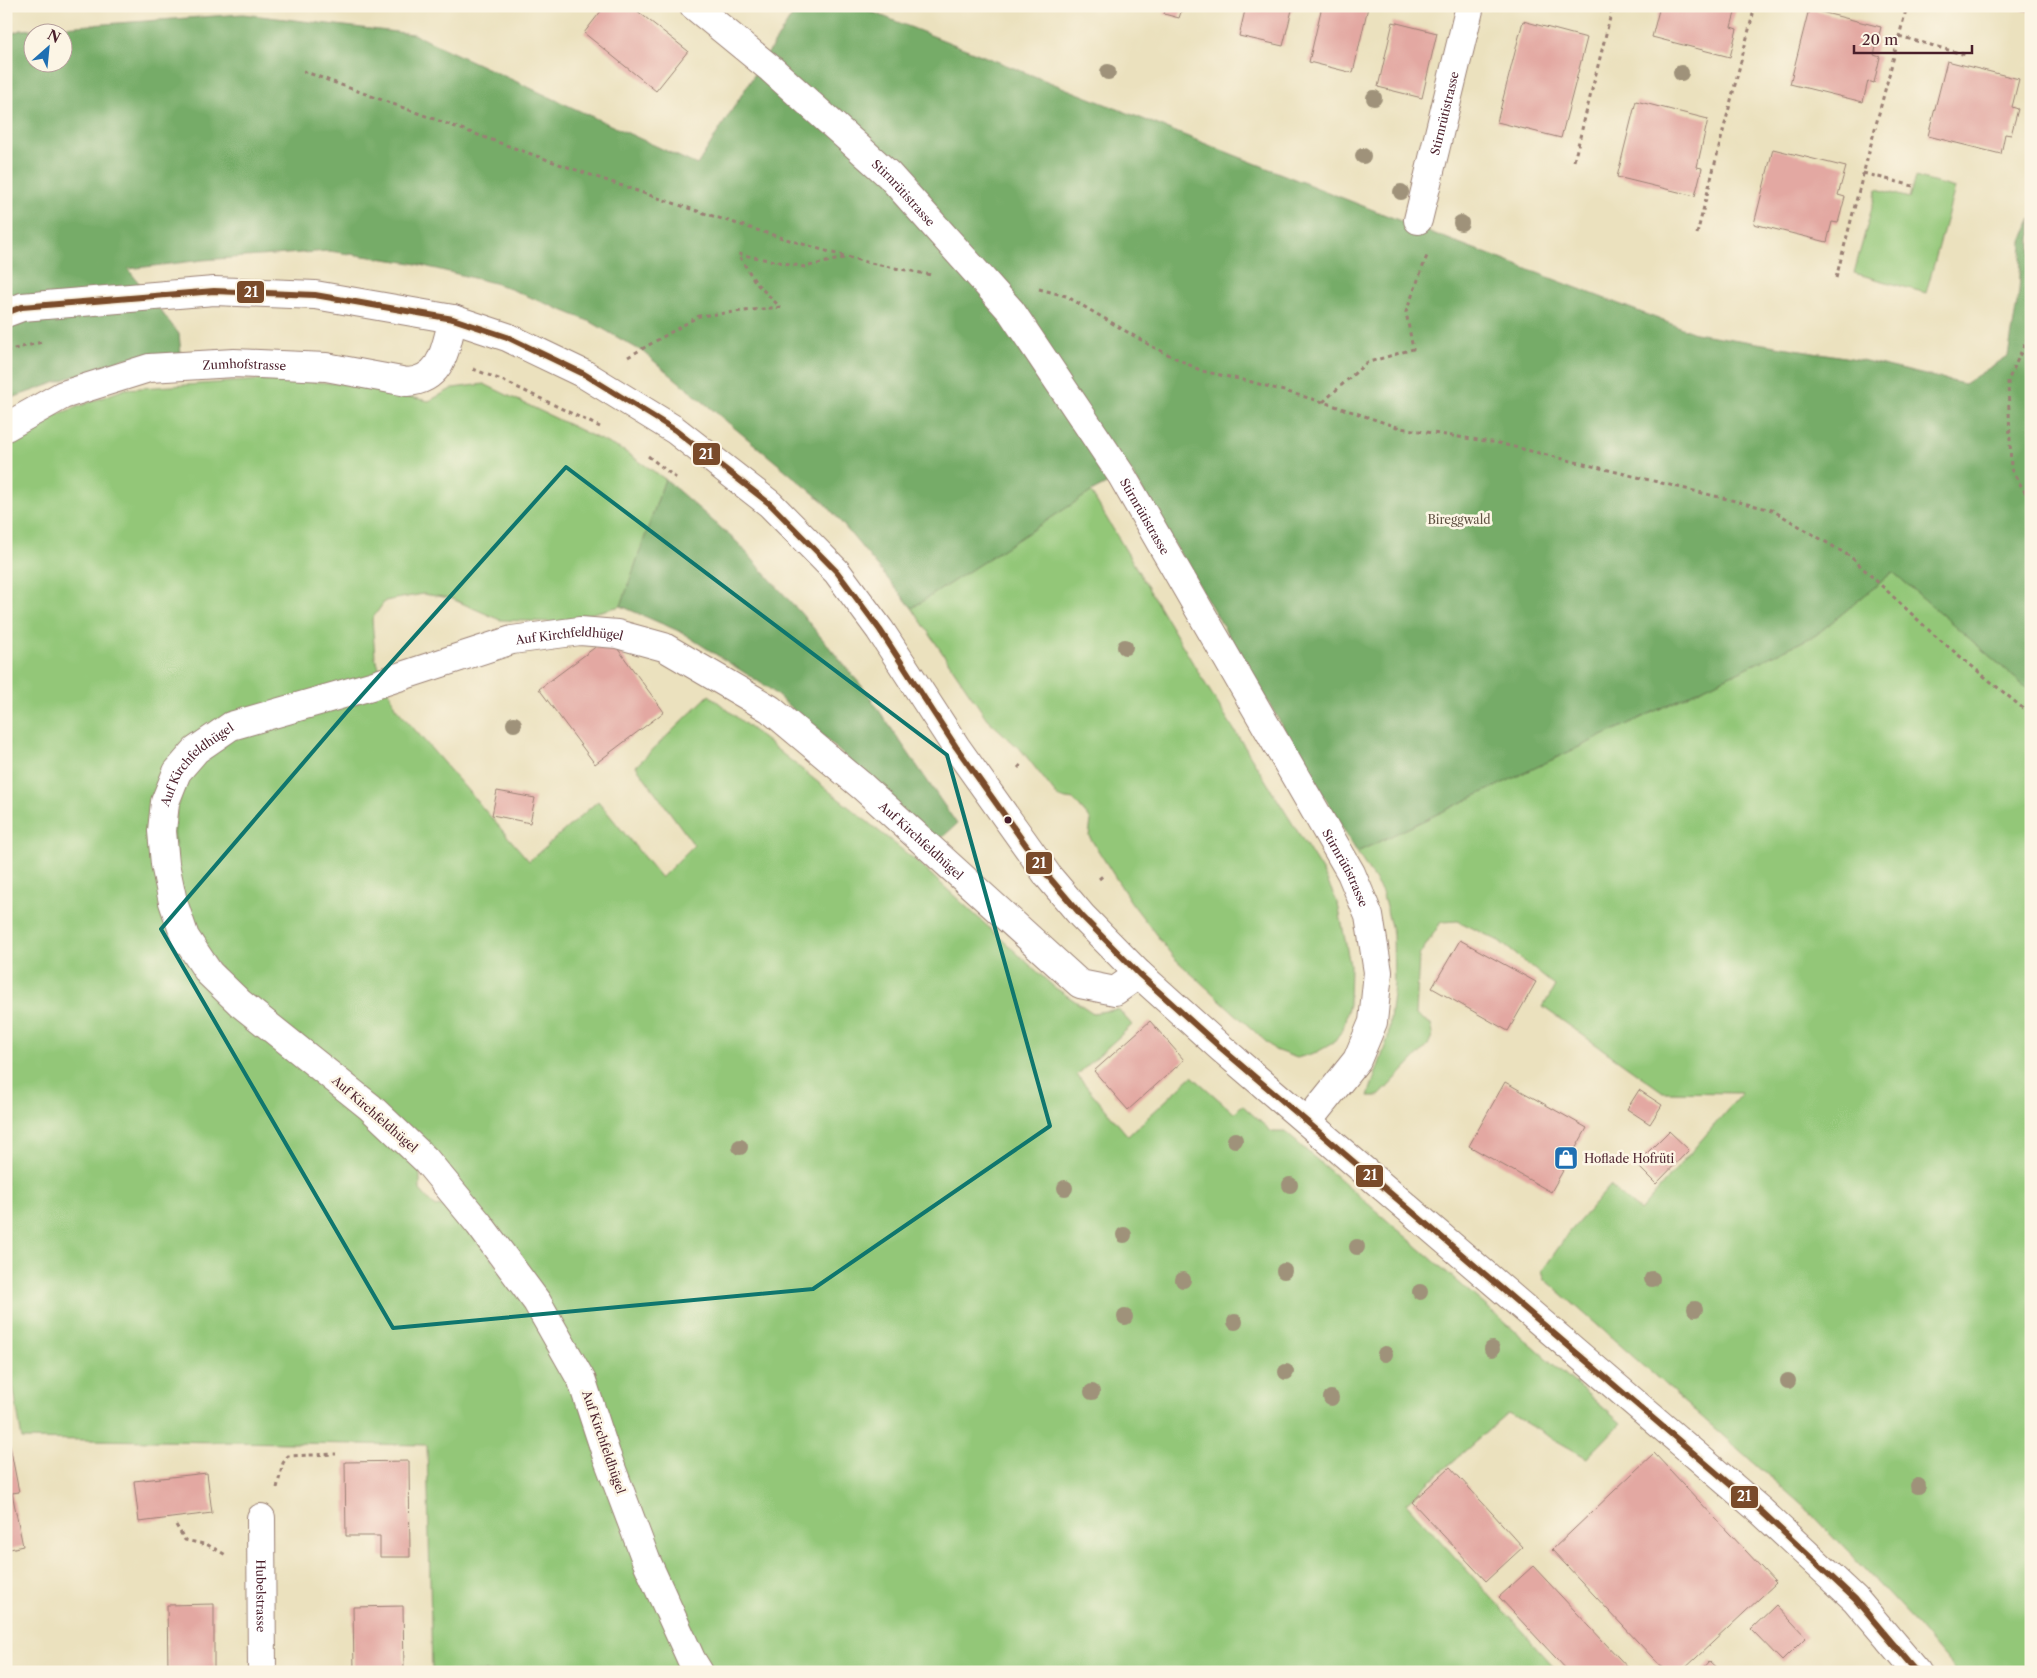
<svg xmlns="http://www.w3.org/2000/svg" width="2037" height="1678" viewBox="0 0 2037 1678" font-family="'Libre Caslon Text',serif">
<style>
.green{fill:#93c778;stroke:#6e7352}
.forest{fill:#76ac68;stroke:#60664a;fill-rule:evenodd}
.building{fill:#e3a8a2}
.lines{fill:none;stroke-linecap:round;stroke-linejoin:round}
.minor-casing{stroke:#9a8074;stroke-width:30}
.path{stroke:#9a8074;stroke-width:3;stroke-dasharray:4 4;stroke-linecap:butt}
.minor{stroke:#fff;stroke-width:28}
.bus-1-casing{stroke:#fcf5e5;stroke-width:10}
.bus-1{stroke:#7a4b2a;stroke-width:6}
.tree{fill:#9f927a}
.marked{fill:none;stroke:#0f766e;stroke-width:4;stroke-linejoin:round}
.bus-dot{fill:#4a1f2b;stroke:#fcf5e5;stroke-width:2}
.labels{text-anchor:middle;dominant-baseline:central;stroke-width:5;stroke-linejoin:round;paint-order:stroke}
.street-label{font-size:12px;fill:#4a1f2b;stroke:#fcf5e5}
.park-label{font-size:12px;fill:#605142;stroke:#fcf5e5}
.poi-label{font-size:12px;fill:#4a1f2b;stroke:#fcf5e5;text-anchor:start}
.line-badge{stroke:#fcf5e5;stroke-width:2}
.badge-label{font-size:14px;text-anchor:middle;font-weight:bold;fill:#fff}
</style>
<rect width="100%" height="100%" fill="#fcf5e5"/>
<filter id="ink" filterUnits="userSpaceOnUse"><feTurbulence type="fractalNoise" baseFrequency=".02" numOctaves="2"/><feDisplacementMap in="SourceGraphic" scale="10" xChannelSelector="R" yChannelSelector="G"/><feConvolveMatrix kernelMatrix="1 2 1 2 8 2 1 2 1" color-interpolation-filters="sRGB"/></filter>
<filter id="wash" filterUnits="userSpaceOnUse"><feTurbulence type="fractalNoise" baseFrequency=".0096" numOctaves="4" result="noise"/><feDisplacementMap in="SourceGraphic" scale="20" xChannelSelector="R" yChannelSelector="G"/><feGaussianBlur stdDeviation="1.12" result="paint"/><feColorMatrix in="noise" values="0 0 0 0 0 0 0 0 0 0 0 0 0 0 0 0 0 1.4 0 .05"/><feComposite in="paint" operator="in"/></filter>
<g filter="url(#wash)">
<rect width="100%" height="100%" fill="#ebe1be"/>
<path class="green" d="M 1915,177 L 1955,188 L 1926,293 L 1854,273 L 1877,189 L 1909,198 Z
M 277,379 L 346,384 L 429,401 L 453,388 L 484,384 L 624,451 L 665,479 L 621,606 L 557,622 L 500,620 L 450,598 L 423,594 L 385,601 L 372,619 L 375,657 L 382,675 L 286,702 L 170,779 L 184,948 L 420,1165 L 420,1190 L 435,1207 L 454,1204 L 564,1362 L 673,1640 L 682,1672 L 432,1672 L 427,1445 L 22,1439 L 6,1343 L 6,449 L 48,418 L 125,389 Z
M 1091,492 L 1203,680 L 1324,874 L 1338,904 L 1350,965 L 1349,1004 L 1343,1029 L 1333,1043 L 1317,1052 L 1297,1058 L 1275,1050 L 1174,958 L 1131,902 L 1089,836 L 1091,820 L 1074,800 L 1059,798 L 1022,751 L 987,719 L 912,608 Z
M 1893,572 L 2031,692 L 2031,1672 L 1957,1672 L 1918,1626 L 1812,1514 L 1545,1279 L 1542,1271 L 1568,1234 L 1610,1186 L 1640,1211 L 1742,1093 L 1663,1092 L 1543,1007 L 1555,986 L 1499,941 L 1458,921 L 1441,922 L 1419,956 L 1416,1015 L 1431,1024 L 1433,1034 L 1428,1045 L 1379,1096 L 1368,1096 L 1388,1038 L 1394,984 L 1393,934 L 1382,892 L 1357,852 L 1816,635 Z
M 388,689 L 395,707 L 529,861 L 598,801 L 661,878 L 694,845 L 636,766 L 709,695 L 915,860 L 1054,987 L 1093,1013 L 1118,1009 L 1132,1025 L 1077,1075 L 1128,1136 L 1192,1076 L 1234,1113 L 1242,1105 L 1272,1132 L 1285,1132 L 1621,1423 L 1587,1458 L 1508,1413 L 1406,1503 L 1559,1672 L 712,1672 L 700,1653 L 631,1494 L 488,1222 L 225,976 L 192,930 L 172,856 L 177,806 L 184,788 L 196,769 L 228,738 Z"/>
<path class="forest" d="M 798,6 L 857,6 L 1401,221 L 1695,333 L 1857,359 L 1964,384 L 2008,356 L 2019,291 L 2022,242 L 2031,219 L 2031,692 L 1893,572 L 1816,635 L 1357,852 L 1131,471 L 1091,492 L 912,608 L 825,503 L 643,352 L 591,322 L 498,284 L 412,263 L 329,251 L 203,260 L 128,269 L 179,334 L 181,353 L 123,359 L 6,400 L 6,35 L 21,30 L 243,14 L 413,34 L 697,165 ZM 32,32 L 62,32 L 62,62 L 32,62 Z
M 665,479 L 737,542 L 805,618 L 865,690 L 957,824 L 936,843 L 848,759 L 770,689 L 681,632 L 621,606 Z"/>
<g id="blocks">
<path class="building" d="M 605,6 L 631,6 L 688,51 L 656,91 L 584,33 Z
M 1160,6 L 1183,6 L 1179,18 L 1164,14 L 1166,8 Z
M 1246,6 L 1293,6 L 1283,46 L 1239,36 Z
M 1322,6 L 1368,7 L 1353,73 L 1309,62 Z
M 1660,6 L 1737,6 L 1731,27 L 1737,29 L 1730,57 L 1652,37 Z
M 2009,6 L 2031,6 L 2031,12 L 2008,7 Z
M 1809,9 L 1881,27 L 1874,55 L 1880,57 L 1874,83 L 1868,81 L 1863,102 L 1790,84 Z
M 1523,21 L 1587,38 L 1561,138 L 1497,122 Z
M 1393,22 L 1437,33 L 1422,98 L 1378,87 Z
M 1947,61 L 2019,79 L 2012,107 L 2018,109 L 2011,135 L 2005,134 L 2001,154 L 1928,136 Z
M 1636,101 L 1708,119 L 1697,167 L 1702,168 L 1695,196 L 1617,177 Z
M 1773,149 L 1846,167 L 1838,195 L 1845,197 L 1838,223 L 1832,222 L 1827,242 L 1754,224 Z
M 609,637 L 664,712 L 595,764 L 539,689 Z
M 497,791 L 535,798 L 530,823 L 492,815 Z
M 1460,940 L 1536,982 L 1508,1031 L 1432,988 Z
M 1150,1021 L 1184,1060 L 1128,1110 L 1094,1071 Z
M 1505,1082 L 1587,1128 L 1551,1192 L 1469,1146 Z
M 1639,1090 L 1662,1105 L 1650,1124 L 1627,1109 Z
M 1669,1131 L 1689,1150 L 1656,1184 L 1636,1164 Z
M 9,1441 L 19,1492 L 12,1493 L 23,1546 L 6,1550 L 6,1442 Z
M 1654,1453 L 1776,1583 L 1681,1672 L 1666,1672 L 1552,1550 Z
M 409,1461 L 410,1557 L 380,1557 L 380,1536 L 346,1536 L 345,1462 Z
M 1450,1467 L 1523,1547 L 1486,1581 L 1412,1502 Z
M 207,1473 L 212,1513 L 139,1522 L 134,1481 Z
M 1533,1566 L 1632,1672 L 1569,1672 L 1499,1597 Z
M 214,1604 L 214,1669 L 168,1669 L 167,1605 Z
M 1776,1605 L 1806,1637 L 1782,1661 L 1751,1629 Z
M 403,1606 L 404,1670 L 354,1671 L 353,1607 Z
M 1710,1661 L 1722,1672 L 1700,1672 Z"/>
</g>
</g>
<g filter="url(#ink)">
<use href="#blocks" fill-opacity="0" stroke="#9a8074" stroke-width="1"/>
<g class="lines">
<defs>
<g id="minor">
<path id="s1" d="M 694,6 L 771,69 L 889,175 L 1011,311 L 1122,476 L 1351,873 L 1369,916 L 1378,972 L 1373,1022 L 1357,1060 L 1308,1121"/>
<path id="s2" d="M 1418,220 L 1470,6"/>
<path d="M 6,313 L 22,307 L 214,291 L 315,295 L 453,319 L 507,337 L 584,374 L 675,430 L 770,504 L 837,572 L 880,630 L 956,747 L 1048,876 L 1082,916 L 1139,974 L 1221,1048 L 1761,1511 L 1855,1599 L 1917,1672"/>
<path id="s3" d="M 6,427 L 63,395 L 149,368 L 234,363 L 326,367 L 407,382 C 443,380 445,348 453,319"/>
<path id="s4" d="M 261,1518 L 262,1672"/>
<path id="s5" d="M 699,1672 L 691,1659 L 646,1560 L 606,1454 L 582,1381 L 537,1302 L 479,1224 L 426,1160 L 370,1107 L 240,1003 L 209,973 L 185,937 L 173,902 L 165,864 L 162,831 L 165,802 L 177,772 L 196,750 L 231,726 L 371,686 L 512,640 L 580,631 L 617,634 L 664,647 L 770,709 L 863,787 L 1080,984 L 1115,991 L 1139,974"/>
</g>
</defs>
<use href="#minor" class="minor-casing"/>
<path class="path" d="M 1899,36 L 1966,55
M 303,71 C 483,137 662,204 847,257 C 874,265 903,269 931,275
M 1574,161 L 1613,6
M 1863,173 L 1913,186
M 1697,234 L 1755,6
M 1836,278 L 1907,6
M 1039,289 L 1066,296 L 1153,347 L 1202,371 L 1252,382 L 1323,402 L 1400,428 L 1498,443 L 1772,510 L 1851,557 L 1933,634 L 2031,715
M 2031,330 L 2008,381 L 2011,469 L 2031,502
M 6,351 L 42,342
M 628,357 L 699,316 L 780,307 L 756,283 L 738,254 L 805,267 L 848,257
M 473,369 L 504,381 L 600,427
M 1323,402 L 1366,363 L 1413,349 L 1406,312 L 1428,253
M 648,456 L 676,478
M 1018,768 L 1023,763
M 1099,879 L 1105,874
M 277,1488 L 283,1463 L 288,1456 L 336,1454
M 176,1525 L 185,1540 L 208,1545 L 226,1555"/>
<use href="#minor" class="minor"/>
<defs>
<path id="bus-1" d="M 6,313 L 22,307 L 214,291 L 315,295 L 453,319 L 507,337 L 584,374 L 675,430 L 770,504 L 837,572 L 880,630 L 956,747 L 1048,876 L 1082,916 L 1139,974 L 1221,1048 L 1761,1511 L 1855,1599 L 1917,1672"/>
</defs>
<use href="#bus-1" class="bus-1-casing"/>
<use href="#bus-1" class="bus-1"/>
</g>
<g class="tree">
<circle cx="1108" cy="72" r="8"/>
<circle cx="1681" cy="73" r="8"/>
<circle cx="1374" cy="98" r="8"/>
<circle cx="1363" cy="156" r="8"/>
<circle cx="1401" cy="192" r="8"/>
<circle cx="1461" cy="223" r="8"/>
<circle cx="1125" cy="647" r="8"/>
<circle cx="514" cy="724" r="8"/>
<circle cx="1235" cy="1140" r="8"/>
<circle cx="740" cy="1147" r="8"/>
<circle cx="1290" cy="1185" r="8"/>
<circle cx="1065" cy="1188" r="8"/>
<circle cx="1124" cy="1235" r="8"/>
<circle cx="1357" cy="1247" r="8"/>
<circle cx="1284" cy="1271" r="8"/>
<circle cx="1652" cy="1279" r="8"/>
<circle cx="1183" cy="1280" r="8"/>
<circle cx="1420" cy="1292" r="8"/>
<circle cx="1695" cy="1309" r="8"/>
<circle cx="1125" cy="1317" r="8"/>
<circle cx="1235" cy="1322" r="8"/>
<circle cx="1492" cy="1349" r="8"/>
<circle cx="1385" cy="1354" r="8"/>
<circle cx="1286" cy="1372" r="8"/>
<circle cx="1788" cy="1381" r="8"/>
<circle cx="1092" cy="1392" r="8"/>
<circle cx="1331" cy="1398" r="8"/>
<circle cx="1918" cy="1486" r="8"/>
</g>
</g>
<path class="marked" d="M 566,467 L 947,755 L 1050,1126 L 813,1289 L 393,1328 L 161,929 L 346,713 Z"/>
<defs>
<symbol id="shop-square" viewBox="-11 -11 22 22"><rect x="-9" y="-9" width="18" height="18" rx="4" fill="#1f6fb2" stroke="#fcf5e5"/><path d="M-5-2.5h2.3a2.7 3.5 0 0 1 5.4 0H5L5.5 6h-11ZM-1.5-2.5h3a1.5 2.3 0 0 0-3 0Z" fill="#fff"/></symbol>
</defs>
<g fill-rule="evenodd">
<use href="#shop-square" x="1552" y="1144" width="28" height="28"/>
</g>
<circle class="bus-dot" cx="1008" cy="820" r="4.5"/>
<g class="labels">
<g class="street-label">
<text stroke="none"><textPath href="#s2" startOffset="110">Stirnrütistrasse</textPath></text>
<text stroke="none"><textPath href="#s1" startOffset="281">Stirnrütistrasse</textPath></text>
<text stroke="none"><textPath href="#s3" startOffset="251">Zumhofstrasse</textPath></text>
<text stroke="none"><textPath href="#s1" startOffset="686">Stirnrütistrasse</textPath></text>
<text stroke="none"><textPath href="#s5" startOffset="1509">Auf Kirchfeldhügel</textPath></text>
<text stroke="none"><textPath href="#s5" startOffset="1104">Auf Kirchfeldhügel</textPath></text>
<text stroke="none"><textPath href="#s5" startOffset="1929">Auf Kirchfeldhügel</textPath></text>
<text stroke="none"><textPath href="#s1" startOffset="1091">Stirnrütistrasse</textPath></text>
<text transform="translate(375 1114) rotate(41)">Auf Kirchfeldhügel</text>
<text transform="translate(604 1442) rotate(71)">Auf Kirchfeldhügel</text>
<text stroke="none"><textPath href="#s4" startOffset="78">Hubelstrasse</textPath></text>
</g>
<g class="park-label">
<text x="1459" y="519">Bireggwald</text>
</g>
<g class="poi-label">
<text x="1584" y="1158">Hoflade Hofrüti</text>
</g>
</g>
<g class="line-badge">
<rect x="236" y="280" width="29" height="24" rx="5" fill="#7a4b2a"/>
<rect x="692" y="442" width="29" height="24" rx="5" fill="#7a4b2a"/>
<rect x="1025" y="851" width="28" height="24" rx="5" fill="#7a4b2a"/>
<rect x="1355" y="1164" width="29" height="24" rx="5" fill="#7a4b2a"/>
<rect x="1730" y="1485" width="29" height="24" rx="5" fill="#7a4b2a"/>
</g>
<g class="badge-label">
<text x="251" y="297">21</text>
<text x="706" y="459">21</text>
<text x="1039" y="868">21</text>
<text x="1370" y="1180">21</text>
<text x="1744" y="1501">21</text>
</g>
<rect width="2037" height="1678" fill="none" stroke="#fcf5e5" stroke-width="25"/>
<g transform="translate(48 48) rotate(27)"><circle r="24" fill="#fcf5e5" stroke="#b59f9b"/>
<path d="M0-4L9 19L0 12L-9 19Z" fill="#1f6fb2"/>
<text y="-8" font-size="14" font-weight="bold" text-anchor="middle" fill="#4a1f2b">N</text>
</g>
<path d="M1854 45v8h118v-8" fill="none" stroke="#4a1f2b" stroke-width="2.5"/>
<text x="1862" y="45" font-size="15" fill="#4a1f2b" stroke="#fcf5e5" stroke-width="4" paint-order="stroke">20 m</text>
</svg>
